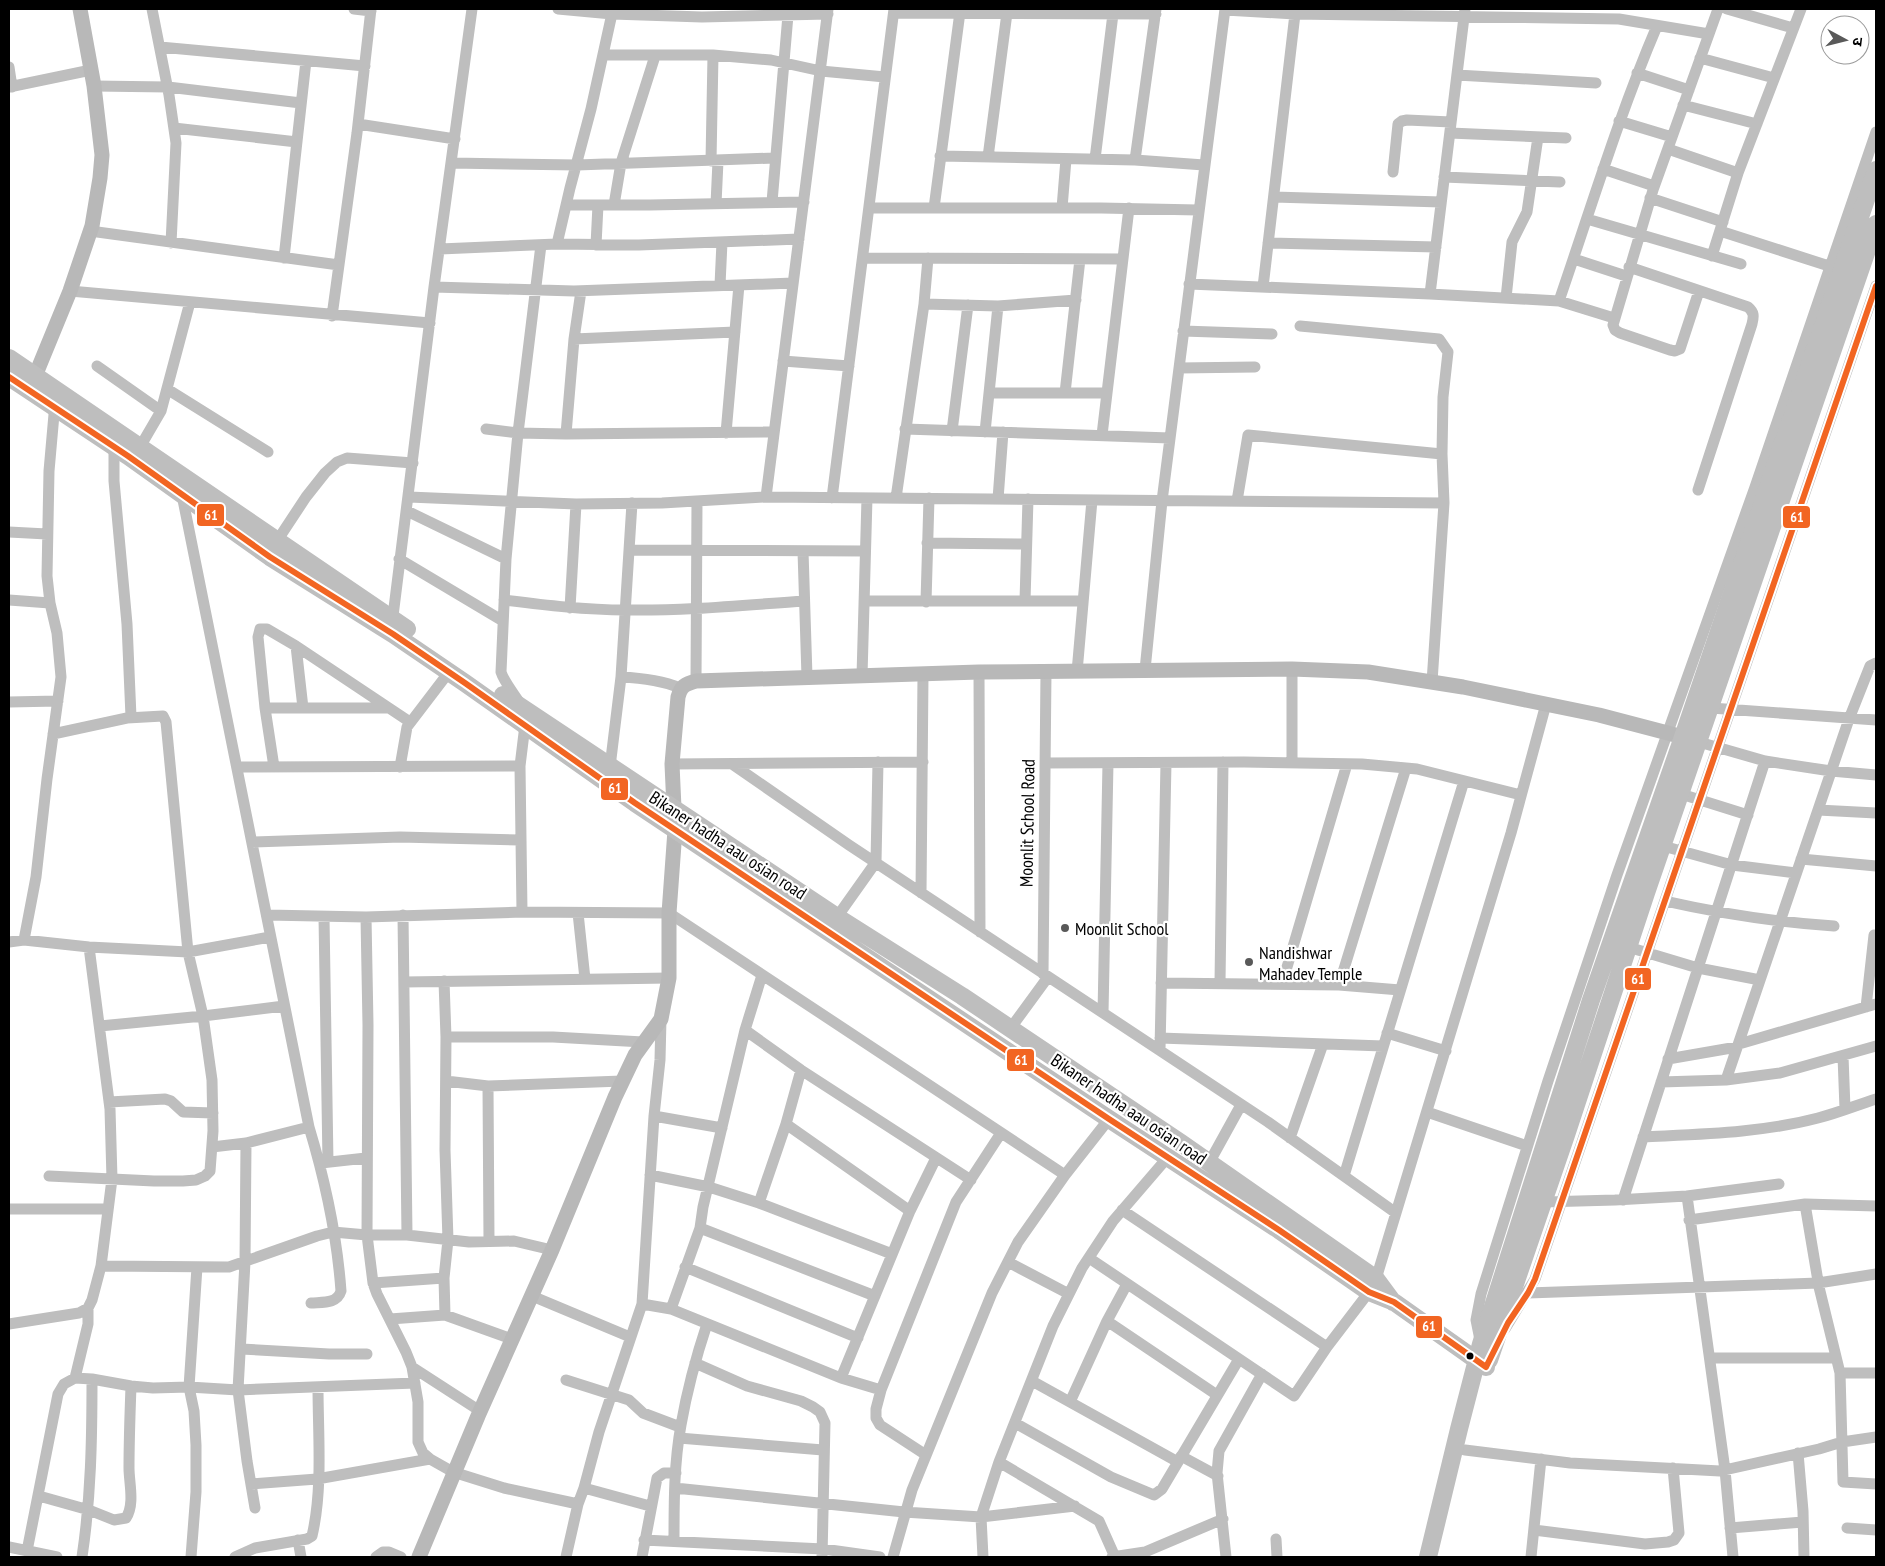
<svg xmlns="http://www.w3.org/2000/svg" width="1885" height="1566" viewBox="0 0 1885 1566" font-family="'PT Sans Narrow','Noto Sans Devanagari',sans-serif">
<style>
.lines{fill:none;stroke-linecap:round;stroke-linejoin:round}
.street{stroke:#bebebe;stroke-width:11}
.secondary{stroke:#b8b8b8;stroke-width:15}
.primary{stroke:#bebebe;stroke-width:18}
.bus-1-casing{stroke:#fff;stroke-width:10}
.bus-1{stroke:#f26522;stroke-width:6}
.poi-dot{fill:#595959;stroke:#fff;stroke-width:2}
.bus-dot{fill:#000;stroke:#fff;stroke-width:2}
.labels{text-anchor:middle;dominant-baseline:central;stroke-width:4.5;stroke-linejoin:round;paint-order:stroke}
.street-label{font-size:18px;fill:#000;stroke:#fff}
.poi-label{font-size:18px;fill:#000;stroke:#fff;text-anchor:start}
.line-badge{stroke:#fff;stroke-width:2}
.badge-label{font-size:14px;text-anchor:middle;font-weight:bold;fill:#fff}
</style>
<rect width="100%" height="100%" fill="#fff"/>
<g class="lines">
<path class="street" d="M 152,9 L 169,95 L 176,143 L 171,243
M 354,9 L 371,11
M 558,9 L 612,14 L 702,17 L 828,14
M 1727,9 L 1793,28
M 1225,10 L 1295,14 L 1619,19 L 1709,34
M 894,13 L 1156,14
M 160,47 L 365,66
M 603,55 L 713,55 L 771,60 L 821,71 L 885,77
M 1700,58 L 1774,78
M 9,67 L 12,87
M 1637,73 L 1689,90
M 1457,75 L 1596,83
M 94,86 L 168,87 L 301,103
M 9,87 L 91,70
M 1683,105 L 1757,124
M 1619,121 L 1672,137
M 358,124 L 455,139
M 174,128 L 297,142
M 1450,133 L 1566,138
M 1668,149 L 1738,173
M 940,156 L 1135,160 L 1204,165
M 988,157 L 1007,13
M 1095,159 L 1113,14
M 1135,160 L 1156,9
M 711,161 L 713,55
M 452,163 L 577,165 L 774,158
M 1603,169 L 1654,186
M 1393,172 L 1398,124 L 1402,121 L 1407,120 L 1451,122
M 1444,177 L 1560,182
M 1274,197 L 1441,202
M 1650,198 L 1723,222
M 772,202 L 788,15
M 716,204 L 718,161
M 566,205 L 650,205 L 804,202
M 614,205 L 621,163 L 655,56
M 869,208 L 1101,208 L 1198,210
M 934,208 L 960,12
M 1062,208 L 1066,159
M 1587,219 L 1741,264
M 90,231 L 339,265
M 1720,231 L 1829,266
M 1268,243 L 1436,247
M 557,244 L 570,188 L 591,109 L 613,9
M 596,245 L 598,205
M 440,249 L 557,244 L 639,245 L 799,239
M 1712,256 L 1738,173 L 1801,9
M 284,258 L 306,61
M 863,258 L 1123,259
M 1574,259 L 1626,276
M 1629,267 L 1748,307 C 1754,312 1754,316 1752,324 L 1698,490
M 1189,284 L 1430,294 L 1465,9
M 720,285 L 722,242
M 434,287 L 574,291 L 793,283
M 1263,287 L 1295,14
M 70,291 L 430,323
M 1699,291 L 1680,349 L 1675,351 L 1670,350 L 1620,333 L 1615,330 L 1613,325 L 1653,190 L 1718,9
M 1430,294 L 1559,301 L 1614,318
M 1506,298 L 1512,242 L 1527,212 L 1538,137
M 1559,301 C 1591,208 1619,115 1657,26
M 924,304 L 998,306 L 1076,300
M 332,316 L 357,133 L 371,9
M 1300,326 L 1439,339 L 1448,352 L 1443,397 L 1442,454 L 1444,503 L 1432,682
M 1183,331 L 1272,334
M 574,339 L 735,332
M 783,361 L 849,366
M 97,366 L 161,411
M 1179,368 L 1255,367
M 167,389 L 268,452
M 989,393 L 1107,393
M 1065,393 L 1080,259
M 486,429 L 518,433 L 566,434 L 774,432
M 905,429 L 1170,438
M 952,431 L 968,305
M 985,432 L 998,306
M 726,433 L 739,285
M 566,434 L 574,339 L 581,291
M 1102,435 L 1129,208
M 114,446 L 114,481 L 127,624 L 131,717
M 140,447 L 161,411 L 190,302
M 183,493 L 182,495 L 309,1127 C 325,1180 337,1236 341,1291 C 337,1304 323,1302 311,1303
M 409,497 L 576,504 L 662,503 L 766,497 L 1444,503
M 766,497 L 828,9
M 832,498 L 894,9
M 896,498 L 924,304 L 928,258
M 998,499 L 1003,432
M 1237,501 L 1248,435 L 1442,454
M 407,511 L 506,559
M 9,532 L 47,534
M 277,541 L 306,497 L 325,473 L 337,462 L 347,458 L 413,463
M 927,543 L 1026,544
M 629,550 L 865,551
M 803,551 L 807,677
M 399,559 L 503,621
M 9,600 L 50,603
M 504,600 C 544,605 585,610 626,610 C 685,611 745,605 804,601
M 864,601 L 1025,601 L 1028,499
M 1025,601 L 1083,601
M 926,602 L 929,498
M 570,608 L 576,504
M 392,624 L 434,287 L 472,9
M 296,646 L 303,708
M 1145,670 L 1162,501 L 1225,9
M 979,672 L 980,932
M 1077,672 L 1092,500
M 862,676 L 867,498
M 621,677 C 642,678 661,680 680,688
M 696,681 L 697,501
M 9,702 L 58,701
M 521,705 C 515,695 504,682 501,672 L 506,559 L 518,433 L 541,245
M 265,708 L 389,708
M 1711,708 L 1876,720
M 1699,742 L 1765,761 L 1831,771 L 1876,775
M 1045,763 L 1244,762 L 1362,764 L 1417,769 L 1521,795
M 1292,763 L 1292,669
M 672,764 L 923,762
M 732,764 L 849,845 L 1268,1122 L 1396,1213
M 237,767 L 520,766
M 274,767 L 265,708 L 258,637 L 260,629 L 267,629 L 296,646 L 410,722
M 400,767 L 407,727 L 449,672
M 610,767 L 621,677 L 632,503
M 1681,794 L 1748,815
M 1818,810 L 1876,813
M 252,842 L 400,837 L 520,840
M 1663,846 L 1732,865 L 1796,873
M 1801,859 L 1876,866
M 921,893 L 923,675
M 1665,901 C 1722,914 1776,922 1834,926
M 522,912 L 520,766 L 525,725
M 578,913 L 585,979
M 267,915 L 366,917 L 522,912 L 669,913 L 1065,1175
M 403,915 L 407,1235
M 324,917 L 328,1162
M 366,917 L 368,1025 L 367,1235 L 373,1283 L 377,1294 L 406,1352 L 412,1367 L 418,1402 L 418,1442 L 423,1453 L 430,1459 L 453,1472 L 504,1488 L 578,1504
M 837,917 L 876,862 L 878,762
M 24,940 L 36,877 L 47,779 L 61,677 L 57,633 L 50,603 L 47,576 L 49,471 L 55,403
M 9,942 L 24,940 L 89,947 L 188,952 L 270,937
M 1628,947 L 1698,968 L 1760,980
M 1043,974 L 1046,672
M 444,981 L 446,1037 L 445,1150 L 448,1240 L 444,1278 L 445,1315
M 404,982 L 669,978
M 1161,983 L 1339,985 L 1400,990
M 1220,983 L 1223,762
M 1282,984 L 1347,764
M 1339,985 L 1406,768
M 1866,1007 L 1874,935
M 1103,1013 L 1108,763
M 100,1026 L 203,1016 L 284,1006
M 1010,1029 L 1048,977
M 745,1030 L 801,1070 L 971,1180
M 1387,1033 L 1446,1051
M 446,1037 L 553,1037 L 643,1042
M 1160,1038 L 1383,1046
M 1160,1050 L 1166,763
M 1843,1056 L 1845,1109
M 1668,1059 L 1737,1047 L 1739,1044 L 1876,1004
M 1726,1080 L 1849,719 L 1870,666 L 1876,663
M 446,1081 L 488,1086 L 622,1081
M 1661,1082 L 1726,1080 L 1780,1073 L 1876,1046
M 488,1086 L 489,1241
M 109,1102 L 165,1099 L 171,1101 L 183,1112 L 213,1113
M 1427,1112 L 1527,1146
M 654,1116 L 722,1128
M 786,1124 L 910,1211
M 1643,1137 C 1702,1134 1761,1133 1818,1118 C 1838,1113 1857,1105 1876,1099
M 1290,1138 L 1323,1044
M 246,1143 L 245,1262 L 238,1390 L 247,1461 L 255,1508
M 212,1147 L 246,1143 L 309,1127
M 321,1163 L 366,1158
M 1209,1163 L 1241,1105
M 650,1175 L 709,1187 L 759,1203 L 892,1254
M 49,1176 L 154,1181 L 183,1181 L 196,1180 L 205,1176 L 210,1171 L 213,1131 L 212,1080 L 203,1016 L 188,952 L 166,722 L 163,716 L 127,718 L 53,734
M 1344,1176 L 1464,781
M 1687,1196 L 1779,1184
M 1623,1200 L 1765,761
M 1543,1202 L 1615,1200 L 1687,1196 L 1725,1470 L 1733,1557
M 759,1203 L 786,1124 L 801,1070
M 1805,1204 L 1876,1206
M 9,1209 L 108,1209
M 1122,1210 L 1327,1347
M 1689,1220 L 1805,1204 L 1819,1287 L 1840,1373 L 1843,1482 L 1876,1484
M 700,1228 L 875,1296
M 1089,1258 L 1294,1396 L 1327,1347 L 1369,1292
M 1008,1262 L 1069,1294
M 101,1266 L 229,1267 L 317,1236 L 333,1232 L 367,1235 L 407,1235 L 469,1242 L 514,1241 L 552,1250
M 685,1267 L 858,1338
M 1376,1279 L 1511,833 L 1546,704
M 373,1283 L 444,1278
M 1528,1293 L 1818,1283 L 1876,1274
M 532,1296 L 630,1337
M 642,1304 L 671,1309 L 841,1378 L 881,1390
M 671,1309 L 700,1228 L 703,1207 L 745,1030 L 762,975
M 390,1319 L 445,1315 L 512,1339
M 1107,1321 L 1217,1395
M 9,1324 L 79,1313 L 88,1308 L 92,1300 L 101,1266 L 112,1179 L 110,1109 L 89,947
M 1505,1329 L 1535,1279 L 1876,286
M 1480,1340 L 1476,1320 L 1481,1294 L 1548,1081 L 1617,875 L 1755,487 L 1876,132
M 241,1349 L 329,1354 L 367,1354
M 1711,1358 L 1836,1358
M 695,1363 L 747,1386 L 801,1401 L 813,1407 L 820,1412 L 825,1423 L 822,1557
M 412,1367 L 480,1411
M 1840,1373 L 1876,1373
M 75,1378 L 88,1324 L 88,1308
M 841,1378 L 910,1211 L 936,1158
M 566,1380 L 629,1400 L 643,1413 L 680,1427
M 1032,1381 L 1178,1462
M 1070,1402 L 1107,1321 L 1127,1284
M 1015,1423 L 1111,1477 L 1154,1495 L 1162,1489 L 1239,1359
M 679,1438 L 823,1450
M 1465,1450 L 1570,1463 L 1720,1471 L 1819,1449 L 1842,1442 L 1876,1437
M 1798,1453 L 1803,1511 L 1804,1557
M 926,1455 L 880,1425 L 876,1418 L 876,1409 L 881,1390 L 956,1202 L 1001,1133
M 1181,1456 L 1218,1476
M 999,1462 L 1099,1521 L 1115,1557
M 251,1484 L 317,1479 L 430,1459
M 584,1488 L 650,1506
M 675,1488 L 904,1512 L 981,1517 L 1075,1506
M 39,1496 L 89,1510 L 114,1520 L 126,1518 C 135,1504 129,1483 129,1468 C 129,1441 130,1413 131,1386
M 1730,1528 L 1803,1522
M 1847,1528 L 1876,1530
M 1534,1530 L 1645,1544 L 1668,1542 L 1674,1540 L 1679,1533 L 1673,1468
M 1276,1539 L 1277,1557
M 298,1540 L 301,1557
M 644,1540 L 823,1549 L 880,1557
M 674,1541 C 674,1502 674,1463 681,1425 C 687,1391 696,1357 707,1324
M 9,1547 L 57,1557
M 27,1551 L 58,1394 L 64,1384 L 75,1378 L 92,1379 L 131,1386 L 153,1388 L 189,1387 L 238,1390 L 415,1383
M 82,1557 C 91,1497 92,1439 92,1379
M 191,1557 L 196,1492 L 196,1445 L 194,1411 L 189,1387 L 197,1267
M 235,1557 L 255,1548 L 307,1539 L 312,1536 C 323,1489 318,1435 318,1387
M 376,1557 L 383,1552 L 389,1552 L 401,1557
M 566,1557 L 578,1504 L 584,1488 L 599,1432 L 642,1304 L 654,1116 L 660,1060 L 661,1019
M 642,1557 L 657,1478 L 664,1473 L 676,1473
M 893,1557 L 912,1490 L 992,1293 L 1018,1242 L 1065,1175 L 1109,1119
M 983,1557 L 981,1517 L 999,1462 L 1053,1326 L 1082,1268 L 1113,1221 L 1168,1157
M 1112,1557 L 1145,1552 L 1223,1519
M 1226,1557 L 1217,1473 L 1219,1451 L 1262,1374
M 1531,1557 L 1541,1459"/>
<path class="secondary" d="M 31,386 L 70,291 L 92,226 L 100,178 L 102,155 L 94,86 L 80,9
M 419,1557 L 478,1416 L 552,1250 L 615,1097 L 635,1055 L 661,1019 L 669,978 L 669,913 L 675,830 L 672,764 L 678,697 C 681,686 685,684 696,681 L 979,672 L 1292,669 L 1368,672 L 1463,687 L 1599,715 L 1683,737"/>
<path class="primary" d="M 9,358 L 407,629
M 9,377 L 128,456 L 270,557 L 393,634 L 465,683 L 635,803 L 1109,1119 L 1279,1230 L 1369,1292 L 1394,1302 L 1486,1367
M 503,695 L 837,917 L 962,996 L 1181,1143 L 1376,1279 L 1393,1302
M 1489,1360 L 1566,1135 L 1646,893 L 1876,224
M 1428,1557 L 1459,1429 L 1481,1344 L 1591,1000 L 1683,737 L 1876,170"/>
<defs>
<path id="bus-1" d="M 9,377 L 128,456 L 270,557 L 393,634 L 465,683 L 635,803 L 1109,1119 L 1279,1230 L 1369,1292 L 1394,1302 L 1486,1367 L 1508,1323 L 1528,1293 L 1535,1279 L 1876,286"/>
</defs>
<use href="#bus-1" class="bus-1-casing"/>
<use href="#bus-1" class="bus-1"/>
</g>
<g class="poi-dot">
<circle cx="1065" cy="928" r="5"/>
<circle cx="1249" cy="962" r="5"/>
</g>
<circle class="bus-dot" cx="1470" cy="1356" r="4.5"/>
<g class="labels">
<g class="street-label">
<text transform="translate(1027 823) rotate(-89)">Moonlit School Road</text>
<text transform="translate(728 845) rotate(33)">Bikaner hadha aau osian road</text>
<text transform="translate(1129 1109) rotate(34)">Bikaner hadha aau osian road</text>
</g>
<g class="poi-label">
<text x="1075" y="928">Moonlit School</text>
<text x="1259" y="952">Nandishwar<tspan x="1259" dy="21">Mahadev Temple</tspan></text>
</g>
</g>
<g class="line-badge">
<rect x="196" y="503" width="29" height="24" rx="5" fill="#f26522"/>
<rect x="1782" y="505" width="29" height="24" rx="5" fill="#f26522"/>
<rect x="600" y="777" width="29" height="24" rx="5" fill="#f26522"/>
<rect x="1624" y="967" width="28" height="24" rx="5" fill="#f26522"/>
<rect x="1006" y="1048" width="29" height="24" rx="5" fill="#f26522"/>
<rect x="1415" y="1315" width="28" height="24" rx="5" fill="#f26522"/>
</g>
<g class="badge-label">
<text x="211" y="520">61</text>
<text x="1797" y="522">61</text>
<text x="615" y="793">61</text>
<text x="1638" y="984">61</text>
<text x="1021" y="1065">61</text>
<text x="1429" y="1331">61</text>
</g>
<rect width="1885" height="1566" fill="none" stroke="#000000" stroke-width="20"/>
<g transform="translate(1845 40) rotate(97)"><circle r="24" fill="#ffffff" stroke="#999999"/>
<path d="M0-4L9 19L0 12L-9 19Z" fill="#595959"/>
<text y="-8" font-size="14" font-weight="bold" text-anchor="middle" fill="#000000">उ</text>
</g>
</svg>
